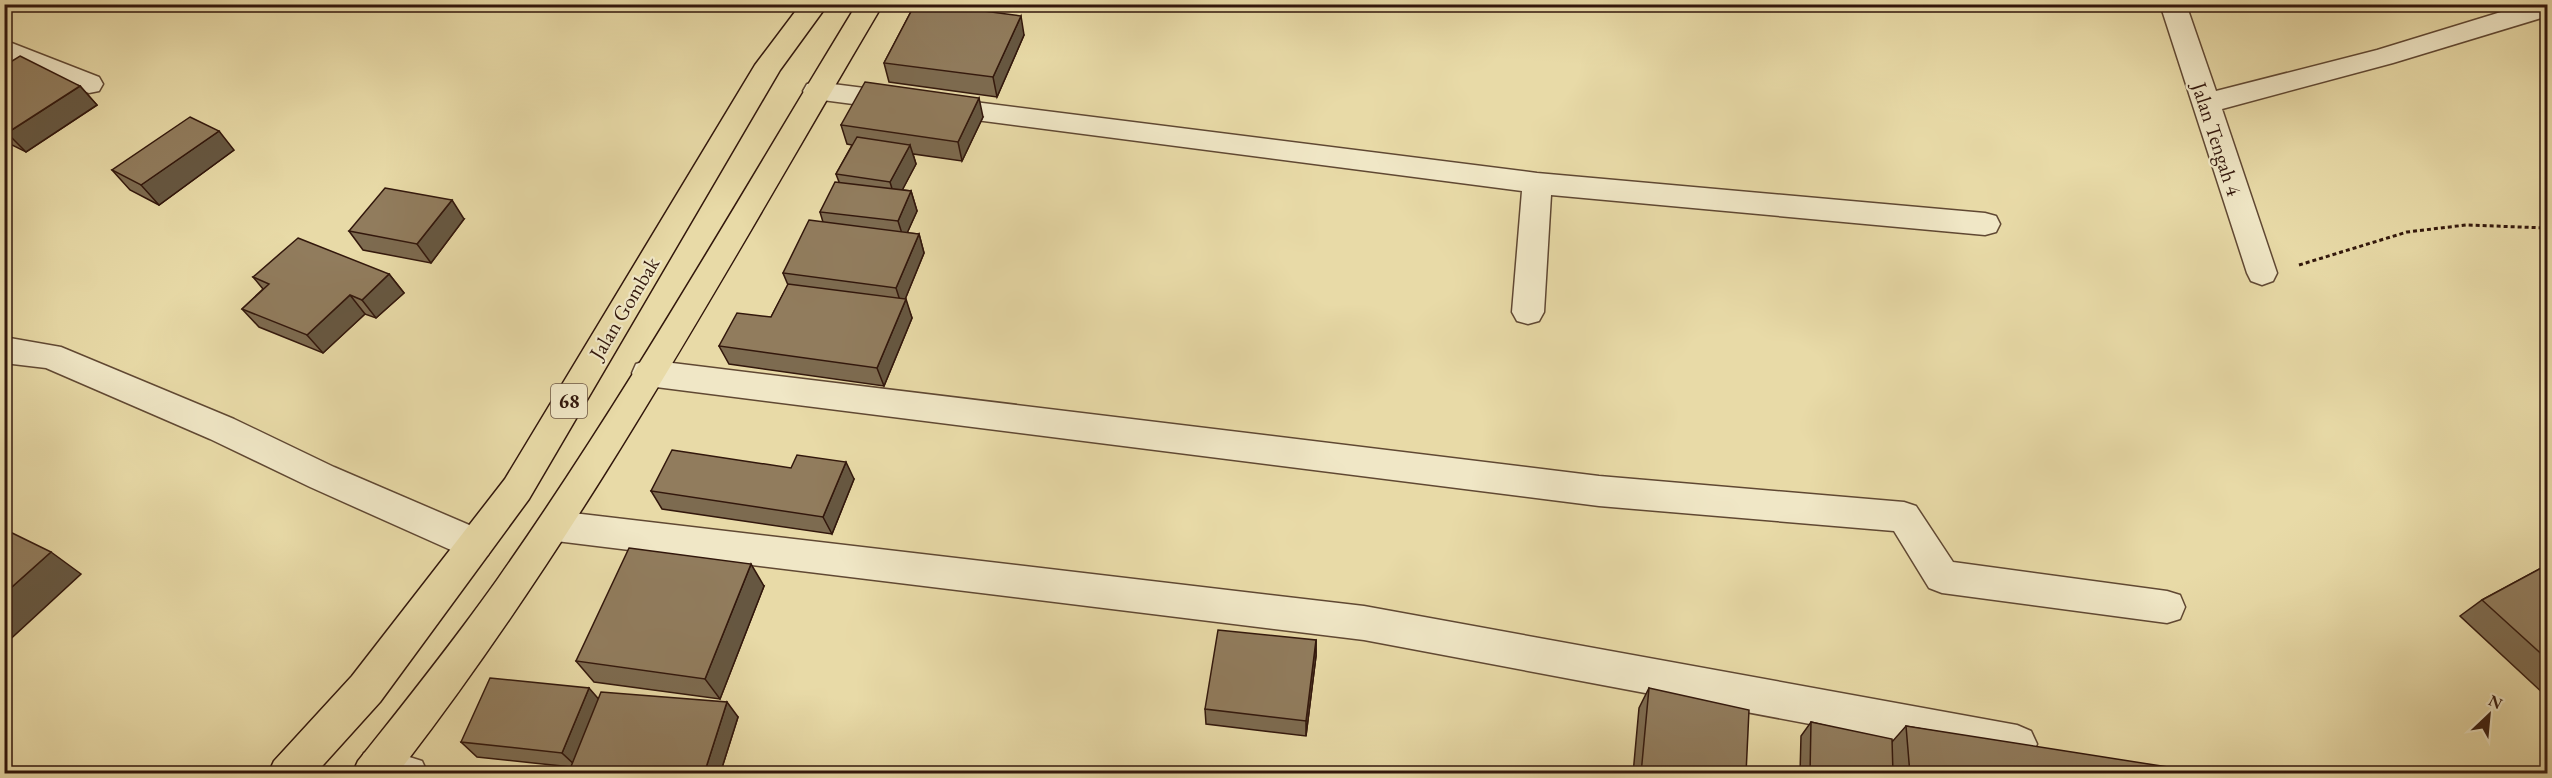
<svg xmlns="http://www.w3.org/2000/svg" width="2552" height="778" viewBox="0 0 2552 778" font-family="'EB Garamond',serif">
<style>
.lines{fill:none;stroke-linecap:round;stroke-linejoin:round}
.minor-casing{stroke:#604833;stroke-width:3}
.primary-casing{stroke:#32170c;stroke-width:3}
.path{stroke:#32170c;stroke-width:3;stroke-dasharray:4 3;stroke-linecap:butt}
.minor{fill:#f0e7c6;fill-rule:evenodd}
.primary{fill:#e8daa7;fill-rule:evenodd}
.wall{fill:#7d6b50;stroke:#32170c;stroke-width:1.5}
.shaded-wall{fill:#665741;stroke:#32170c;stroke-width:1.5}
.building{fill:#917c5d;stroke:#32170c;stroke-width:1.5}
.labels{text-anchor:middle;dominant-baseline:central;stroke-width:4.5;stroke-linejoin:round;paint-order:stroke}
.shield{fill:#f0e7c6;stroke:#6b5544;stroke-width:1.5}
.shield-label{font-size:20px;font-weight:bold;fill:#32170c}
.street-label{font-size:21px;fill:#32170c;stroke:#f0e7c6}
</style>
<rect width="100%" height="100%" fill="#e8daa7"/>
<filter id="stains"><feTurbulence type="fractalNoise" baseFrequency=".00333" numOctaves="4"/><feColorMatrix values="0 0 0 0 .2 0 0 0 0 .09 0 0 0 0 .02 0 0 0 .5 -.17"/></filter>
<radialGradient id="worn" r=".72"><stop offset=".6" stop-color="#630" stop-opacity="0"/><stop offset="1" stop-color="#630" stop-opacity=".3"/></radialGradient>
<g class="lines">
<defs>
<path id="minor" d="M 2160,4 L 2186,4 L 2216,91 L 2377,50 L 2527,4 L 2548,4 L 2548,16 L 2393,63 L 2222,109 L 2277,273 L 2273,281 L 2262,285 L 2251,281 L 2247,273 Z
M 4,40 L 99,77 L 103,84 L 99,91 L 89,93 L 4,59 Z
M 817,82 L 1537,173 L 1985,213 L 1996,216 L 2000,224 L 1996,232 L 1985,235 L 1551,195 L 1544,312 L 1539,321 L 1528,324 L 1517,321 L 1512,312 L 1522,191 L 807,98 L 803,91 L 807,84 Z
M 4,337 L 61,347 L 234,419 L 334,467 L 488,533 L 493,544 L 488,555 L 475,559 L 462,555 L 310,487 L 210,439 L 46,368 L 4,363 Z
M 648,360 L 1599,476 L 1904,502 L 1916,506 L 1953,562 L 2167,591 L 2180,595 L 2185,607 L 2180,619 L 2167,623 L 1942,593 L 1929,588 L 1894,531 L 1599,506 L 648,386 L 636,382 L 632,373 L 636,364 Z
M 556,511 L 1364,606 L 2017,725 L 2031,731 L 2037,744 L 2031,757 L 2017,763 L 1364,640 L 556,541 L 543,537 L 538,526 L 543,515 Z
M 378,747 L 422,761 L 428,774 L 361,774 L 358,766 L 364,753 Z"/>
<path id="primary" d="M 801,4 L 828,4 L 780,70 L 529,499 L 380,702 L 315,774 L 268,774 L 274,761 L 352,676 L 505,479 L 755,65 Z
M 857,4 L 883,4 C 728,266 584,533 397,774 L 352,774 L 358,761 C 406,701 453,642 497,580 C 627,395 739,197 857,4 Z"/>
</defs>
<use href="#minor" class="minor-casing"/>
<use href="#primary" class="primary-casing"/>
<path class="path" d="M 2299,265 L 2407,232 L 2466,225 L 2548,228"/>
<use href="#minor" class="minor"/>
<use href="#primary" class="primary"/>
</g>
<path class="wall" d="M 915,4 L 994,4 L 989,12 L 1024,35 L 997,97 L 889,82 L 884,63 Z
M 4,66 L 80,86 L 97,105 L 26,152 L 4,141 Z
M 983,117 L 962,161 L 913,154 L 916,164 L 902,190 L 911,191 L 917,211 L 907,233 L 919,234 L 924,253 L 905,299 L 912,318 L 884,386 L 729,364 L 719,346 L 771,317 L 788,285 L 783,273 L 823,222 L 820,212 L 839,182 L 836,174 L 852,145 L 847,144 L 841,125 Z
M 234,150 L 159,205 L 130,190 L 112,170 Z
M 464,219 L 431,263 L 363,250 L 349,231 Z
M 389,274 L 404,293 L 376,318 L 365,314 L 323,353 L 259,327 L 242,309 L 263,289 L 253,277 Z
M 854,479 L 832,534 L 662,509 L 651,491 Z
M 2547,565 L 2547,697 L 2460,616 L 2482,600 Z
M 764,586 L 720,699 L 594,682 L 576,661 Z
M 1316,640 L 1316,656 L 1306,736 L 1206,724 L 1205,709 Z
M 1649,688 L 1746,774 L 1633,774 L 1639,708 Z
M 598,698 L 738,717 L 720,774 L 568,774 L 571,767 L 477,757 L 461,742 Z
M 1811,722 L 1892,742 L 1906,726 L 2175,774 L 1800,774 L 1801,736 Z"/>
<path class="shaded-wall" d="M 982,4 L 994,4 L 985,19 Z
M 1021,16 L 1024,35 L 997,97 L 993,77 Z
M 80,86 L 97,105 L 26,152 L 7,133 Z
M 979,98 L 983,117 L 962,161 L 958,142 Z
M 219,131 L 234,150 L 159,205 L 141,185 Z
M 910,145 L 916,164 L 896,202 L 890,182 Z
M 911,191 L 917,211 L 904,240 L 898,221 Z
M 452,200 L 464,219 L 431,263 L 417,244 Z
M 919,234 L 924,253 L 902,307 L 896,288 Z
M 389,274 L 404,293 L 376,318 L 362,300 Z
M 350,295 L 365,314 L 323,353 L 307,335 Z
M 906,299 L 912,318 L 884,386 L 877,368 Z
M 846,462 L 854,479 L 832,534 L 823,517 Z
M 51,552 L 81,574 L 4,645 L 4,594 Z
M 751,564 L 764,586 L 720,699 L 705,679 Z
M 1316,640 L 1316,656 L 1306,736 L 1306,721 Z
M 589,688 L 602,703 L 577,767 L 562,753 Z
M 727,702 L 738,717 L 720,774 L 704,774 Z"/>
<path class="building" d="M 915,4 L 930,4 L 1021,16 L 993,77 L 884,63 Z
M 20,56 L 80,86 L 7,133 L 4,131 L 4,66 Z
M 865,82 L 979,98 L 958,142 L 841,125 Z
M 190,117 L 219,131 L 141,185 L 112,170 Z
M 857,137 L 910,145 L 890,182 L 836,174 Z
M 835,182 L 911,191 L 898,221 L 820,212 Z
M 385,188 L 452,200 L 417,244 L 349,231 Z
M 809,220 L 919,234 L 896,288 L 783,273 Z
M 298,238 L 389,274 L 362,300 L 350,295 L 307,335 L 242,309 L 269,284 L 253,277 Z
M 788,284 L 906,299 L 877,368 L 719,346 L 737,313 L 771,317 Z
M 672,450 L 791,468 L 797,455 L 846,462 L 823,517 L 651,491 Z
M 4,529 L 51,552 L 4,594 Z
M 629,548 L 751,564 L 705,679 L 576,661 Z
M 2547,565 L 2547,659 L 2482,600 Z
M 1218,630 L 1316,640 L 1306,721 L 1205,709 Z
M 490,678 L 589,688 L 562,753 L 461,742 Z
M 1649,688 L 1749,710 L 1746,774 L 1641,774 Z
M 601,692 L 727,702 L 704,774 L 568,774 Z
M 1811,722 L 1892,739 L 1893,774 L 1810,774 Z
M 1906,726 L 2174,768 L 2175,774 L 1910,774 Z"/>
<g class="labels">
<rect class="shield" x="551" y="384" width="36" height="34" rx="4.5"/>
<g class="shield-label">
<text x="569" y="401">68</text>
</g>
<g class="street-label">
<text transform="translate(2217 139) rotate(72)">Jalan Tengah 4</text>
<text transform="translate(624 308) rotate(-59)">Jalan Gombak</text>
</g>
</g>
<rect width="2552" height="778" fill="none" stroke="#e8daa7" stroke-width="24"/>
<rect x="6" y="6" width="2540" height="766" fill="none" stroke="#32170c" stroke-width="3"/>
<rect x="12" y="12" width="2528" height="754" fill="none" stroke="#32170c" stroke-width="1.5"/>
<g transform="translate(2489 715) rotate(26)" stroke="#f0e7c6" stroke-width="4.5" paint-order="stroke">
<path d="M0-4.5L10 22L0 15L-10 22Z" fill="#32170c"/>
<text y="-9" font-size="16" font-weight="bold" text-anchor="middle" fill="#32170c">N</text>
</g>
<rect width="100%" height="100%" filter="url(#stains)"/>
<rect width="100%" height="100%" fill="url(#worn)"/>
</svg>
